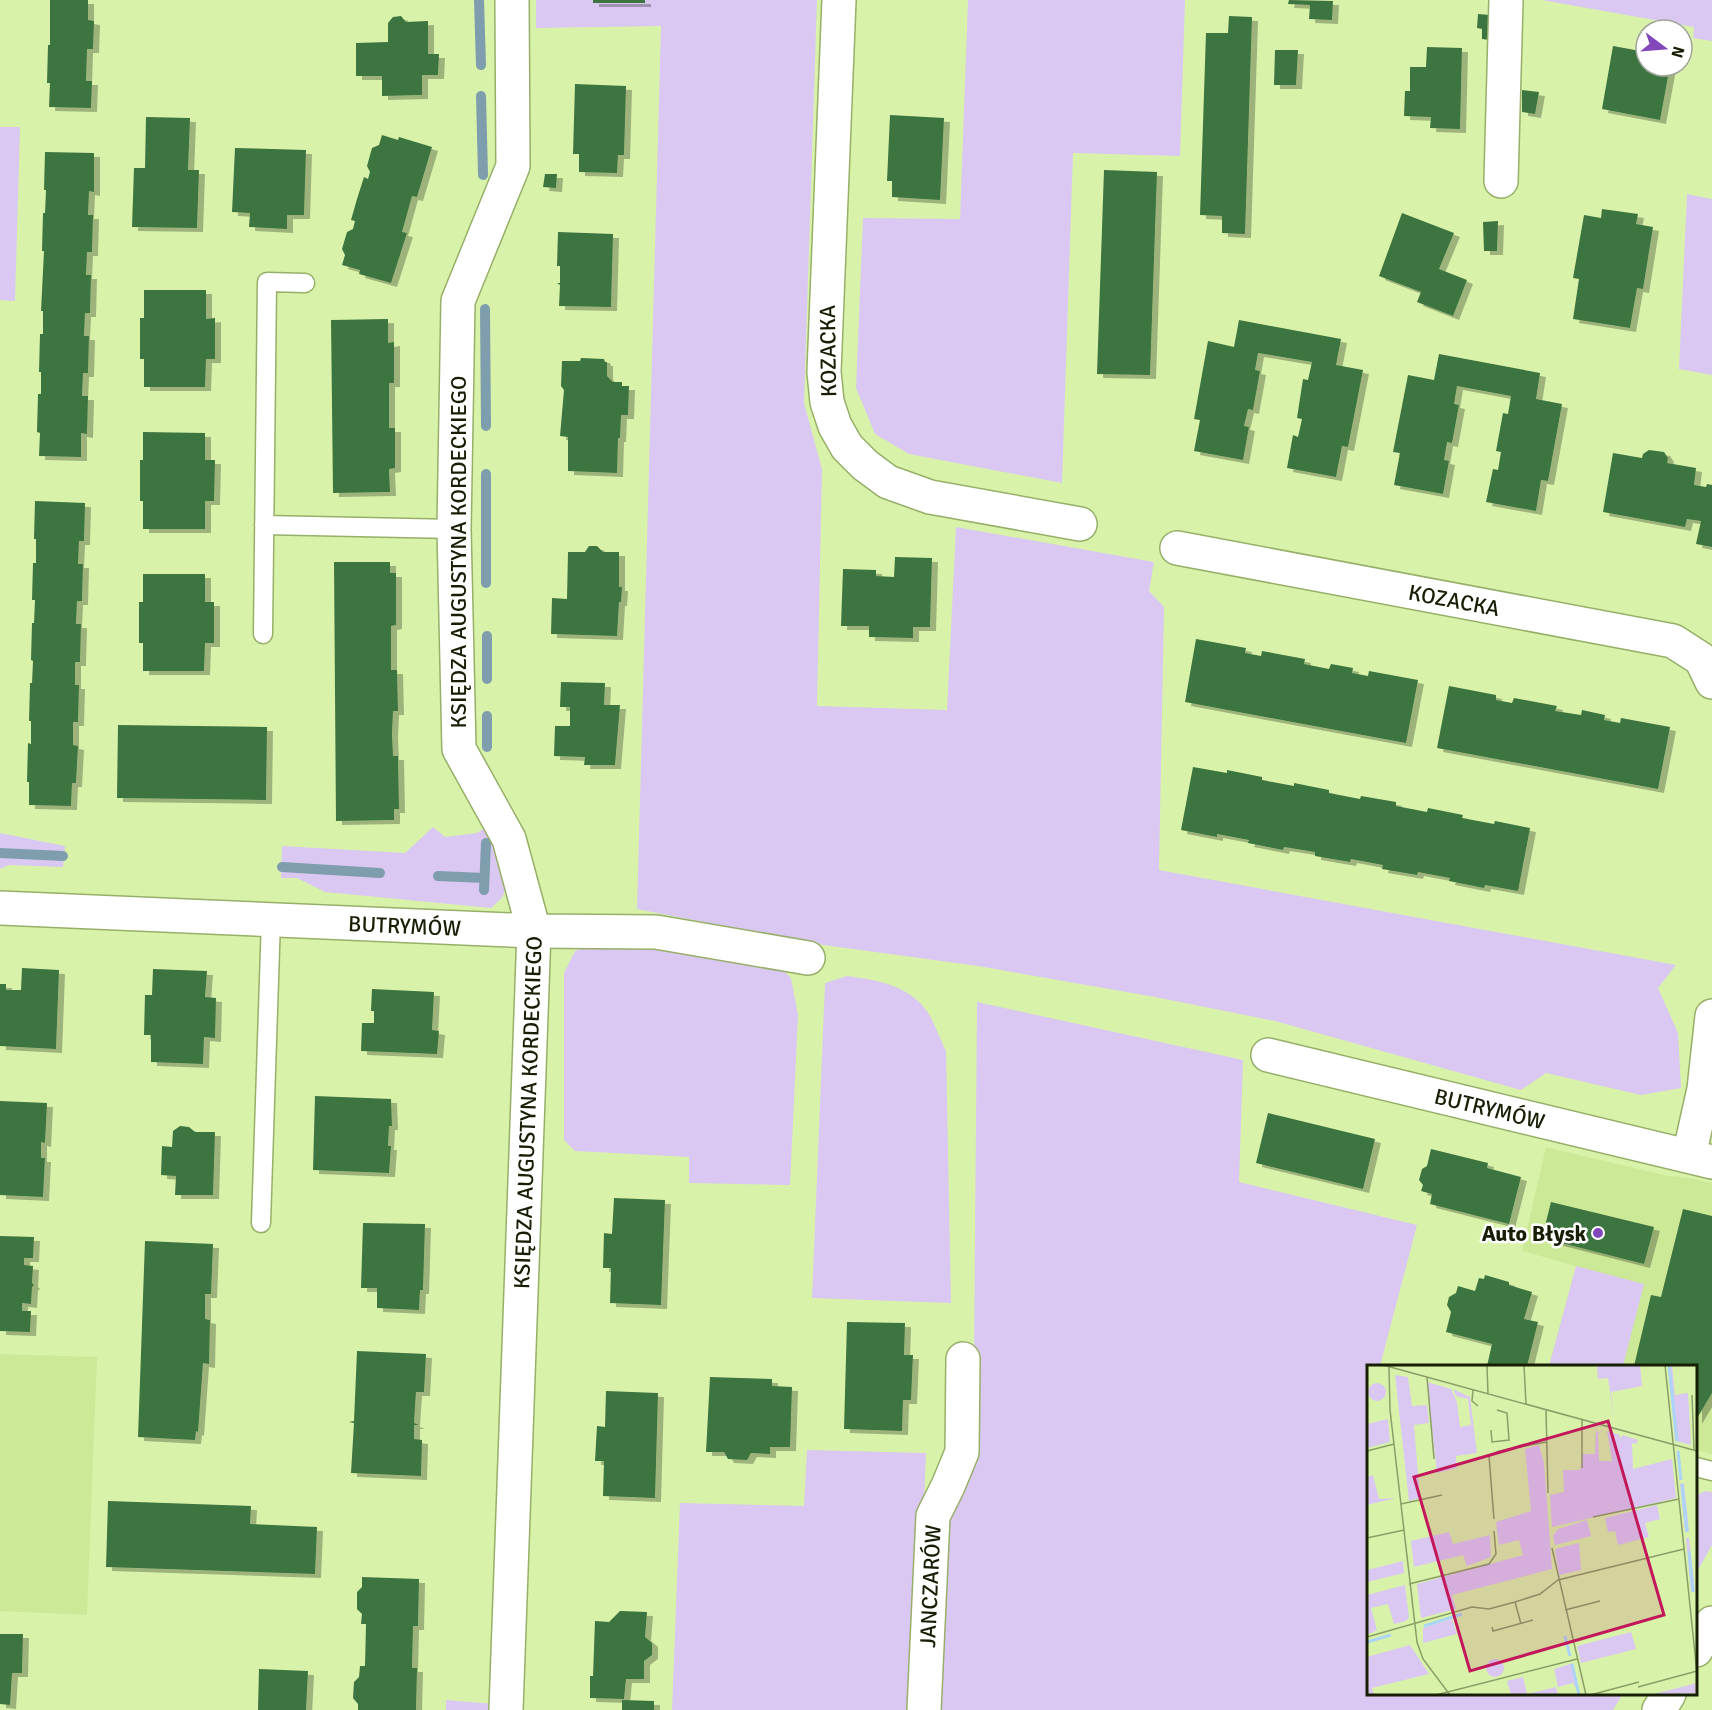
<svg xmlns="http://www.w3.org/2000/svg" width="1712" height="1710" viewBox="0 0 1712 1710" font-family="Signika,sans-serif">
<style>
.built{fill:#cce998}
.green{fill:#dac8f2}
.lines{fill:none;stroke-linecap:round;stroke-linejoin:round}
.stream{stroke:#7e9ead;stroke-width:10}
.building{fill:#3e743f;filter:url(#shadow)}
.service-casing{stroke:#97af68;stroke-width:21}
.minor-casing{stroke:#97af68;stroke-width:36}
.tertiary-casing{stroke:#97af68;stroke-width:36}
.service{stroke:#fff;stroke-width:18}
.minor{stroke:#fff;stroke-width:33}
.tertiary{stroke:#fff;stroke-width:33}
.poi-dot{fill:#8347bc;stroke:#fff;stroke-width:2}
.labels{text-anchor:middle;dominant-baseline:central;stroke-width:5;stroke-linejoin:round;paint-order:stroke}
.street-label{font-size:22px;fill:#161f03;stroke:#fff}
.poi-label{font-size:22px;font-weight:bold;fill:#161f03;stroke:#fff;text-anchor:end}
.inset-river{fill:none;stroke:#abd4f6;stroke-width:3}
.inset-road{fill:none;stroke:#8a9e67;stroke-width:1.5}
.view{fill:#c2185b;fill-opacity:0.15;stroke:#c2185b;stroke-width:3}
.inset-edge{fill:none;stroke:#161f03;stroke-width:3}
</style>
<defs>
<filter id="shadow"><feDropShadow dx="6" dy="4" stdDeviation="0" flood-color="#0004"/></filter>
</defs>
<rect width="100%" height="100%" fill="#d8f3a9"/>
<path class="built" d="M 1546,1147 L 1668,1176 L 1690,1178 L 1712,1183 L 1712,1454 L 1696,1450 L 1696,1366 L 1549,1366 L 1576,1266 L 1522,1251 Z
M 0,1354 L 97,1357 L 87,1615 L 0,1611 Z"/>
<path class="green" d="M 536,0 L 817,0 L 804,403 L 822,469 L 817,706 L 947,710 L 956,527 L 1154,562 L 1149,591 L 1164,607 L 1159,870 L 1676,965 L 1658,988 L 1678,1033 L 1681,1088 L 1641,1095 L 1546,1073 L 1521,1090 L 1275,1021 L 1155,997 L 978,966 L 809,943 L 637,909 L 661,26 L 536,28 Z
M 968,0 L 1185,0 L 1180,156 L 1073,153 L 1062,483 L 909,454 L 875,434 L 856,388 L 863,218 L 960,219 Z
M 1542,0 L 1712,0 L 1712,41 L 1693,38 L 1694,27 Z
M 0,127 L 20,127 L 15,301 L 0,300 Z
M 1687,194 L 1712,199 L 1712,375 L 1679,369 Z
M 433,827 L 445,837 L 477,833 L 483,829 L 492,836 L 507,886 L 502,898 L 491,908 L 325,892 L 297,878 L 281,878 L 282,846 L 405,853 Z
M 0,833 L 65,846 L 63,867 L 9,865 L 0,869 Z
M 608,939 L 776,963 L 791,978 L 798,1015 L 790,1185 L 689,1183 L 689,1157 L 575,1151 L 564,1140 L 564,973 L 575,951 Z
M 847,976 C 878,980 913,986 930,1016 C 936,1027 940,1039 946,1051 L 951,1303 L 812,1298 L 825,983 Z
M 977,1002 L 1243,1060 L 1239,1182 L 1417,1225 L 1380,1366 L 1368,1366 L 1368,1694 L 1623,1694 L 1613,1710 L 935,1710 L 942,1523 L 973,1468 Z
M 1576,1266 L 1644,1284 L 1623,1366 L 1549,1366 Z
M 807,1450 L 926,1453 L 916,1710 L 672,1710 L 680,1503 L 804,1506 Z
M 1706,1491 L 1712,1492 L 1712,1545 L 1699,1568 L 1696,1566 L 1696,1495 Z
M 446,1700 L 495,1704 L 494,1710 L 446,1710 Z"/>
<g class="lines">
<path class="stream" d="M 479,0 L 481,65
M 481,96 L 483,175
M 485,309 L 486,426
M 486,474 L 486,583
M 487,636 L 487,679
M 487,716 L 487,747
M 0,853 L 63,856
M 282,867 L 380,873
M 438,876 L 484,878
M 484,890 L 486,843"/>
</g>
<path class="building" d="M 50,0 L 88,0 L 88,20 L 94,21 L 93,49 L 87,49 L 86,81 L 92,81 L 91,108 L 49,107 L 50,83 L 47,83 L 48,45 L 50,45 Z
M 593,0 L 645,0 L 645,3 L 593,3 Z
M 1289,0 L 1333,1 L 1332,20 L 1309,19 L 1310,5 L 1288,4 Z
M 1478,14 L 1490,15 L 1490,40 L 1482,39 L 1482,29 L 1477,28 Z
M 401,16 L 406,22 L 428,21 L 428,54 L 439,54 L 438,75 L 422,75 L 422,95 L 382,96 L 382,76 L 356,76 L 356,43 L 388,42 L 388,23 L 393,17 Z
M 1229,16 L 1252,17 L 1245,234 L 1222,233 L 1222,216 L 1200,215 L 1206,33 L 1228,33 Z
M 1613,46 L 1646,52 L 1646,66 L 1670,66 L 1660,120 L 1602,109 Z
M 1427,47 L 1462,48 L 1460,129 L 1430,128 L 1431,117 L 1404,116 L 1405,91 L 1410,91 L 1410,67 L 1426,67 Z
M 1275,50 L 1298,50 L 1296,85 L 1274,85 Z
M 575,84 L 626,86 L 624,155 L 618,155 L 617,173 L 579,172 L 579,154 L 573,154 Z
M 1522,90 L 1539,92 L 1535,114 L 1522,112 Z
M 890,115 L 944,118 L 940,200 L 892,197 L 892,181 L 887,181 Z
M 146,117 L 190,118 L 188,170 L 199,170 L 197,228 L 132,227 L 134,168 L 145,168 Z
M 382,135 L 398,140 L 399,137 L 432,147 L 417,197 L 412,196 L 402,232 L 407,233 L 391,283 L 359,274 L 360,270 L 342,265 L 345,255 L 342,249 L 347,232 L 353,229 L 355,221 L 351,220 L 357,199 L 364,177 L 368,179 L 370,172 L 367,166 L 372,148 L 379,145 Z
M 235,148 L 306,150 L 304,215 L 287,215 L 287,229 L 249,227 L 250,213 L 232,212 Z
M 45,152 L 94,153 L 94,192 L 89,191 L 88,215 L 93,215 L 92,252 L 87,252 L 86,275 L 91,275 L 90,313 L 85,313 L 84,336 L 89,336 L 88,373 L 83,373 L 82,396 L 88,396 L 87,434 L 81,433 L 81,457 L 39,456 L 40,433 L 37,432 L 38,394 L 41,394 L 41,372 L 39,372 L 40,334 L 43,334 L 43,311 L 41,311 L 44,251 L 42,251 L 43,213 L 45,213 L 46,190 L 44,190 Z
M 1104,170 L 1157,172 L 1150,375 L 1097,374 Z
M 545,174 L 557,174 L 556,188 L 543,187 Z
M 1602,209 L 1638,214 L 1636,224 L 1653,227 L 1643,289 L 1637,288 L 1630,328 L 1573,319 L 1579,279 L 1573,278 L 1584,215 L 1601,218 Z
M 1402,213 L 1454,233 L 1439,269 L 1467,280 L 1453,316 L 1417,302 L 1421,292 L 1379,276 Z
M 1498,221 L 1497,251 L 1484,251 L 1483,222 Z
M 558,232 L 613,234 L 611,307 L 559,306 L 560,285 L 557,283 L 560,283 L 560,266 L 557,266 Z
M 144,290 L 206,290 L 206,319 L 215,318 L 215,359 L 206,359 L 205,387 L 144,387 L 144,359 L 140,359 L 140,318 L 144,318 Z
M 388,319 L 388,343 L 394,342 L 394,383 L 389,383 L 389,428 L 395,428 L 395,468 L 389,469 L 390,492 L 333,493 L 331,320 Z
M 1239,320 L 1341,339 L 1336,365 L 1363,370 L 1348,447 L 1342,446 L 1336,477 L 1287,468 L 1293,435 L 1298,437 L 1302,419 L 1297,418 L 1303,379 L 1308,380 L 1312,362 L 1258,353 L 1255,370 L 1260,371 L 1253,410 L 1248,409 L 1244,426 L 1249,427 L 1243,460 L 1194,451 L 1200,420 L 1194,419 L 1208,341 L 1234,347 Z
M 1439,354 L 1540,373 L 1536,399 L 1562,404 L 1548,481 L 1541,480 L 1536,511 L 1486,502 L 1493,469 L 1498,470 L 1501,452 L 1496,451 L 1503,413 L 1508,414 L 1511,396 L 1457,386 L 1454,404 L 1459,405 L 1452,443 L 1447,442 L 1444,460 L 1449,461 L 1443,494 L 1394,485 L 1400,453 L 1393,452 L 1408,375 L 1434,380 Z
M 581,358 L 604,359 L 605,362 L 607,362 L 607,376 L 613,382 L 622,382 L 622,386 L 629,386 L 628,415 L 621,415 L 620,438 L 618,438 L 617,473 L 568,471 L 568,437 L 560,436 L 564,390 L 561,386 L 562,361 L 580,361 Z
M 143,432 L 205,433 L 205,460 L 215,460 L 214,501 L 205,501 L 205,529 L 143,529 L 143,501 L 140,501 L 140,460 L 143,460 Z
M 1649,450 L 1664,452 L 1668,458 L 1667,463 L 1696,468 L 1694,485 L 1706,487 L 1707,484 L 1712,485 L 1712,547 L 1696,544 L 1701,521 L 1687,519 L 1685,527 L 1603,512 L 1613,453 L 1642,458 L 1643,454 Z
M 35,501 L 85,503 L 84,541 L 79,541 L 78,564 L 83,564 L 82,601 L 77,601 L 76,624 L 81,624 L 80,662 L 75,662 L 75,685 L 79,685 L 78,722 L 73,722 L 73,745 L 78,746 L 76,783 L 72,783 L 71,806 L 29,805 L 29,782 L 27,782 L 28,743 L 31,744 L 31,721 L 29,721 L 30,683 L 32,683 L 33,661 L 31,660 L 32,623 L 34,623 L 35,600 L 32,600 L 33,563 L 36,563 L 36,539 L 34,539 Z
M 589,546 L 597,546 L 603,552 L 619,552 L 619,587 L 622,587 L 621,602 L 619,602 L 617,636 L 551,634 L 552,598 L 567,599 L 568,552 L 585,552 Z
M 895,557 L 932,558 L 930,627 L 913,627 L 913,638 L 869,637 L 869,626 L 841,626 L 843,569 L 876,570 L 876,576 L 894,577 Z
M 334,562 L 390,562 L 390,573 L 396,573 L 396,625 L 391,626 L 391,670 L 397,670 L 398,711 L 393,711 L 392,734 L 393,756 L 398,756 L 399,809 L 394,809 L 394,820 L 336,821 Z
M 143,574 L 205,574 L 205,602 L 214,602 L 214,643 L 205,643 L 204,671 L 143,671 L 143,643 L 139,643 L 139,602 L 143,602 Z
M 1196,639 L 1246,648 L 1245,653 L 1261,656 L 1262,651 L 1305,659 L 1304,664 L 1329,669 L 1331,664 L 1353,668 L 1352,673 L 1368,676 L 1369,671 L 1418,680 L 1406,743 L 1185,702 Z
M 561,682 L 605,683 L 604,705 L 620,705 L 615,765 L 584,765 L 585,757 L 554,756 L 555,726 L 570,726 L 570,707 L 560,707 Z
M 1449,686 L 1496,695 L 1496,700 L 1512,703 L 1514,698 L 1557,706 L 1555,711 L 1581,715 L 1582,710 L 1605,715 L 1604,720 L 1620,723 L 1621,718 L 1670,727 L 1658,789 L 1437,748 Z
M 118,725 L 267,727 L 266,800 L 117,798 Z
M 1193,767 L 1227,773 L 1227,770 L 1262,777 L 1262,780 L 1294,786 L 1294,783 L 1329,790 L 1329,793 L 1360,799 L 1361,796 L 1396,802 L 1396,806 L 1427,812 L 1428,808 L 1463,815 L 1462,818 L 1494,824 L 1495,821 L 1530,828 L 1518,891 L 1485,885 L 1484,888 L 1449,881 L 1450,878 L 1418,872 L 1417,875 L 1382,869 L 1383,865 L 1351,859 L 1350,862 L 1315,856 L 1315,852 L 1284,847 L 1283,850 L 1248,843 L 1249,840 L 1217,834 L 1217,837 L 1181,830 Z
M 22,968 L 59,970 L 56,1049 L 0,1046 L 0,984 L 6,984 L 6,990 L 21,990 Z
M 153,969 L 207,971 L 205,997 L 216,998 L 215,1038 L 204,1037 L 203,1064 L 151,1062 L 151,1035 L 144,1035 L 145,995 L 152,995 Z
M 372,989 L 434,992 L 432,1030 L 439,1031 L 437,1054 L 361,1051 L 362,1023 L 374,1023 L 374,1011 L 371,1011 Z
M 315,1096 L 391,1099 L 392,1126 L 389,1126 L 388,1146 L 391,1146 L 389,1173 L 313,1170 Z
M 0,1101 L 47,1103 L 45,1143 L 41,1142 L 41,1158 L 45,1158 L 43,1197 L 0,1195 Z
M 1268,1113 L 1375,1139 L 1363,1189 L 1256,1163 Z
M 180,1126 L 189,1127 L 195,1132 L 215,1132 L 213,1195 L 175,1195 L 176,1176 L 161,1175 L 162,1146 L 172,1147 L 173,1131 Z
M 1431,1149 L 1488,1163 L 1487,1168 L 1521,1177 L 1509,1224 L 1430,1204 L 1432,1194 L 1421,1191 L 1423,1185 L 1419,1180 L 1422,1169 L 1427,1166 Z
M 614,1198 L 665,1200 L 661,1305 L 610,1303 L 611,1268 L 603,1268 L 604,1233 L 612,1234 Z
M 1551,1202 L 1654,1227 L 1644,1264 L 1542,1238 Z
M 1683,1209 L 1712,1216 L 1712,1393 L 1696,1420 L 1696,1366 L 1634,1366 L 1651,1295 L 1661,1297 Z
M 363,1223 L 425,1224 L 423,1290 L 420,1290 L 419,1310 L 377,1308 L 377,1288 L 361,1288 Z
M 0,1236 L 34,1237 L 33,1258 L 24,1258 L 24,1265 L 33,1266 L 32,1283 L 34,1285 L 32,1287 L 31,1304 L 22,1303 L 22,1311 L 31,1311 L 30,1332 L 0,1331 Z
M 145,1241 L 213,1244 L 211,1294 L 205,1294 L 205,1319 L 210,1320 L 209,1364 L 203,1363 L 198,1432 L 196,1431 L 195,1440 L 138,1437 Z
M 1485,1275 L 1509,1282 L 1509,1285 L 1532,1292 L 1524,1319 L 1538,1322 L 1527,1366 L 1487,1366 L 1492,1344 L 1446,1332 L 1451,1312 L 1447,1305 L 1449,1297 L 1456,1293 L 1458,1286 L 1475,1291 L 1479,1278 L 1484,1279 Z
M 847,1322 L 905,1323 L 904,1355 L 913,1355 L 911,1400 L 903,1400 L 902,1431 L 844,1429 Z
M 357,1351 L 426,1354 L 424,1392 L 416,1392 L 415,1406 L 414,1423 L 419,1425 L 414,1425 L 414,1439 L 422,1440 L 421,1476 L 351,1473 L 354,1423 L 349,1422 L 354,1421 Z
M 710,1377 L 772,1379 L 772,1386 L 792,1387 L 790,1447 L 770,1447 L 770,1454 L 751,1453 L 747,1460 L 728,1459 L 724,1452 L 706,1452 Z
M 606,1391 L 658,1393 L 655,1498 L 603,1496 L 604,1461 L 595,1461 L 596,1443 L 597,1426 L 605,1427 Z
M 108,1501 L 251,1506 L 250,1524 L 317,1527 L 315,1574 L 106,1567 Z
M 362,1577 L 419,1579 L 418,1626 L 413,1626 L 412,1668 L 417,1668 L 416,1710 L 358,1710 L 358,1704 L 353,1698 L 354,1682 L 359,1677 L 360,1666 L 365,1666 L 366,1624 L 361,1624 L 362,1614 L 357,1609 L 357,1592 L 362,1587 Z
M 620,1611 L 647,1612 L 645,1637 L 652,1643 L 652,1655 L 644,1661 L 644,1679 L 626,1679 L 624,1699 L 590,1698 L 590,1676 L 593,1676 L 595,1621 L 609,1622 Z
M 0,1634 L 23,1634 L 22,1673 L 12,1673 L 10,1705 L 0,1704 Z
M 259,1669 L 308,1671 L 306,1710 L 258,1710 Z
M 622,1700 L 654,1701 L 654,1710 L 622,1710 Z"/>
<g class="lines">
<defs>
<path id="service" d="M 264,525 L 454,529
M 263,634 L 267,282 L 305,283
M 261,1223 L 271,919
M 1696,1467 L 1712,1471"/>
<g id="minor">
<path d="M 839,0 L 824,372 L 827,402 L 835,426 L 847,447 L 865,465 L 888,482 L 930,497 L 1080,524"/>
<path d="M 1501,181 L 1506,0"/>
<path id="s1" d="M 1177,548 L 1673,641 L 1701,659 L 1712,682"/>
<path id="s2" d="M 0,908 L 534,931 L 656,932 L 808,958"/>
<path id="s3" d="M 1268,1055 L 1712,1162"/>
<path d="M 1689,1156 L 1704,1089 L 1712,1016"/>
<path id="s4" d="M 506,1710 L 534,931 L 509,839 L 459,749 L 454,529 L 458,301 L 513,166 L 512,0"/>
<path id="s5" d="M 924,1710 L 933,1516 L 948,1486 L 962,1452 L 963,1359"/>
</g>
<path id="tertiary" d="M 1696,1650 L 1712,1623
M 1659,1710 L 1669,1694"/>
</defs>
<use href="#service" class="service-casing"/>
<use href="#minor" class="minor-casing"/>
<use href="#tertiary" class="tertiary-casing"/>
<use href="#service" class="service"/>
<use href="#minor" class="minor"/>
<use href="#tertiary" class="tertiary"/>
</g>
<circle class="poi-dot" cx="1598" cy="1233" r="6"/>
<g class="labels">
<g class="street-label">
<text transform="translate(828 351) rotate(-91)">KOZACKA</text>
<text transform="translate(458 552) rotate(-90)">KSIĘDZA AUGUSTYNA KORDECKIEGO</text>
<text stroke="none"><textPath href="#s1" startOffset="282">KOZACKA</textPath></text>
<text stroke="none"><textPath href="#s2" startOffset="405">BUTRYMÓW</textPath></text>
<text stroke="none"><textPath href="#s3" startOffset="228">BUTRYMÓW</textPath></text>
<text stroke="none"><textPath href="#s4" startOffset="598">KSIĘDZA AUGUSTYNA KORDECKIEGO</textPath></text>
<text stroke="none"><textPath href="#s5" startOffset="124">JANCZARÓW</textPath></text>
</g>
<g class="poi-label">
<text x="1586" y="1233">Auto Błysk</text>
</g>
</g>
<g transform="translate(1367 1365)">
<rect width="330" height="330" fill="#d8f3a9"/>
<path d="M 230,0 L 273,0 L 275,21 L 244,27 L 247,54 L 241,13 L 231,14 ZM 301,0 L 305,0 L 308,30 L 321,28 L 324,80 L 308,76 ZM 28,10 L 41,12 L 45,41 L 60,40 L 62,58 L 47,60 L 53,133 L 42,136 ZM 60,17 L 84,24 L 90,37 L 93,62 L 104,60 L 101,34 L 89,31 L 86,24 L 103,32 L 110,88 L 89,91 L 90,103 L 70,108 ZM1 27a9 9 0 1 1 18 0a9 9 0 1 1-18 0ZM 21,54 L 23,77 L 0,83 L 0,59 ZM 229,63 L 230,68 L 236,65 L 231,69 L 232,96 L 245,96 L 240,66 L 253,70 L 252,74 L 256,70 L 271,75 L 269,79 L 265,78 L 266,104 L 305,94 L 309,133 L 185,162 L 183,130 L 197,127 L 196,105 L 213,105 L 216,89 L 228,89 ZM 172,80 L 177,98 L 185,204 L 85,230 L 89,244 L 54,253 L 50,219 L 156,190 L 152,175 L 132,180 L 129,157 L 164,146 L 158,84 ZM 6,110 L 12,134 L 29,133 L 0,140 L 0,112 ZM 317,118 L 322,166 L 318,167 L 313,119 ZM 290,140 L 293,154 L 278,158 L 282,172 L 251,180 L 248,166 L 241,167 L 238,153 ZM 220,155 L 224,171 L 188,180 L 186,171 L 191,164 ZM 82,167 L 86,179 L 123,170 L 124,192 L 100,201 L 96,190 L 47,202 L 44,176 ZM 319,173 L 322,173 L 328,226 L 324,227 ZM 212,178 L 214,205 L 192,210 L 188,184 ZM 36,196 L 37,208 L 0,217 L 0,205 ZM 38,220 L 42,252 L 39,256 L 27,259 L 21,239 L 4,243 L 10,265 L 0,270 L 0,230 ZM 85,254 L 90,269 L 56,278 L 56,263 ZM 264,267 L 269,284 L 214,298 L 210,281 ZM 43,280 L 62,309 L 5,323 L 7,330 L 0,330 L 0,292 ZM119 303a9 9 0 1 1 18 0a9 9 0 1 1-18 0ZM 206,298 L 213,330 L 206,318 L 191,322 L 187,304 ZM 156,312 L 160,329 L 189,322 L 191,330 L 144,330 L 140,316 ZM 328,318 L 329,328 L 283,330 L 326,319 Z" fill="#dac8f2"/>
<path class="inset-river" d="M 302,0 L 310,76M 311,86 L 314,115M 315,119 L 320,167M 322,186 L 326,227M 57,261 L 95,249M 198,271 L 203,291M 0,277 L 24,270M 205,299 L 212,330"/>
<path class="inset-road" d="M 16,0 L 330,86M 120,0 L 121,29M 157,0 L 159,39M 298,0 L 330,308M 22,2 L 23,45 L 50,277 L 56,294 L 83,330M 60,12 L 67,94M 106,25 L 105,36 L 111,41M 325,30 L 327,85M 179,45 L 181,128M 215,54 L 215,103M 124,65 L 125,77 L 142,75 L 140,48 L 130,45M 0,86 L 27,79M 34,139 L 75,130M 226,152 L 312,134M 127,154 L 122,91 L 132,86 L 179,77M 0,173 L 37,165M 185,183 L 219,330M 42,219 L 122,199 L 129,189 L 127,166M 148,237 L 154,259M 198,245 L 233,236M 125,262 L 126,266 L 166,255M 0,272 L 105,242 L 122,244 L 148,237 L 173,229 L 191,215 L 317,184M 271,322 L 330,306M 69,330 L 210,294M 223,330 L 272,317"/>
<path class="view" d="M 241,56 L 297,250 L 103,306 L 47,112 Z"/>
<rect width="330" height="330" class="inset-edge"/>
</g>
<g transform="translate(1664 48) rotate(106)"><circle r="28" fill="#ffffff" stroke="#a2a59a" stroke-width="1.5"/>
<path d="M0-4.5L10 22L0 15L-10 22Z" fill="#8347bc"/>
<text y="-9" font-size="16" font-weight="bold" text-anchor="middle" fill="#161f03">N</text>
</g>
</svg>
